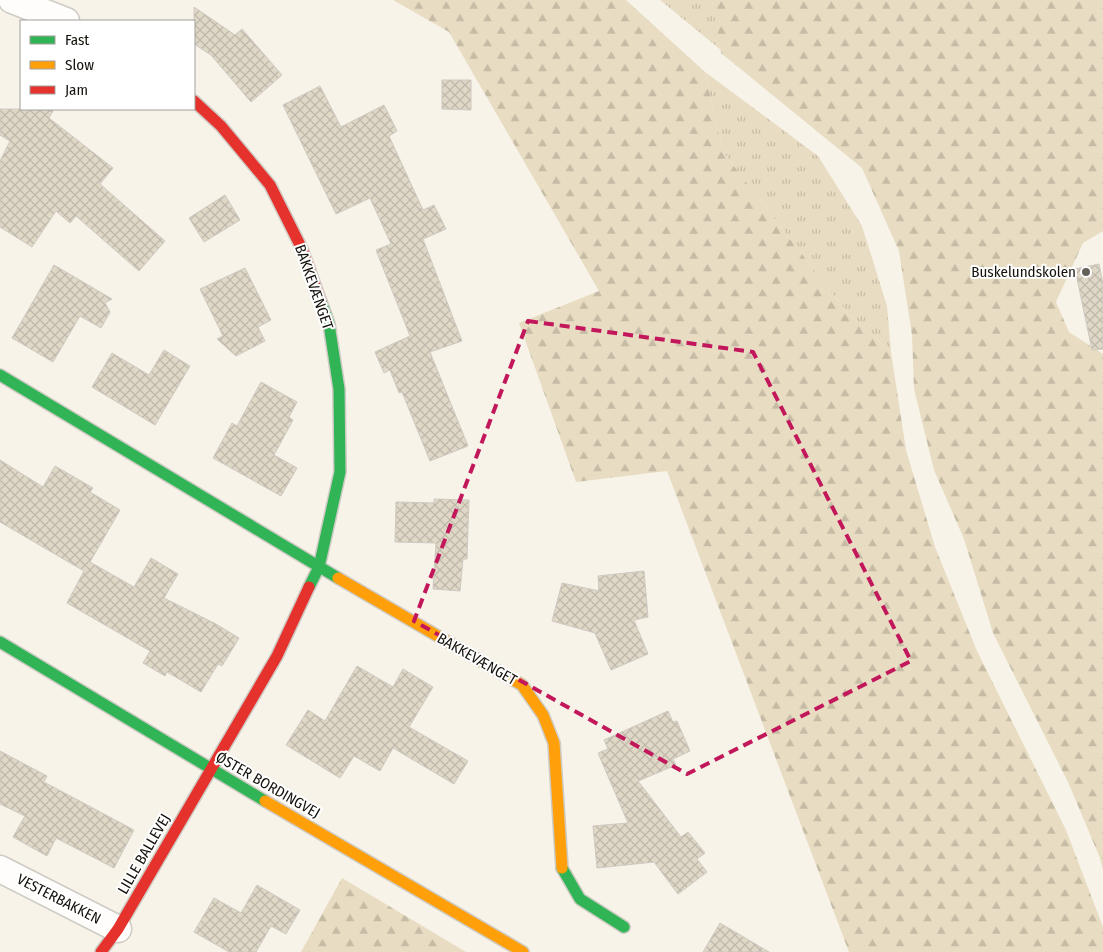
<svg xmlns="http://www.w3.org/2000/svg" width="1103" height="952" viewBox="0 0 1103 952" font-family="'Fira Sans Condensed',sans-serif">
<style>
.grass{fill:url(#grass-tufts)}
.forest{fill:url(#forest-firs)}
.building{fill:url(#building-cross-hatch);stroke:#cecac3}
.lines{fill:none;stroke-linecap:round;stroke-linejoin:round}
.street-casing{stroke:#cecbc4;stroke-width:29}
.fast-casing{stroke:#cecbc4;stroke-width:14}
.slow-casing{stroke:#cecbc4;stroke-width:14}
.jam-casing{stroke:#cecbc4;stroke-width:14}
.street{stroke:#fefdfc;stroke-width:26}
.fast{stroke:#30b455;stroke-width:11}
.slow{stroke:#ff9f0a;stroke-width:11}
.jam{stroke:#e5322d;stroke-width:11}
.marked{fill:none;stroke:#c2185b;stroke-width:4;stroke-dasharray:10 6;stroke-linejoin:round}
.poi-dot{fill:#646159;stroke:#fff;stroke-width:2}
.labels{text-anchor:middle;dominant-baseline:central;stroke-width:4;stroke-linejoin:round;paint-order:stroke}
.poi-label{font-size:15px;fill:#15120c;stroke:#fff;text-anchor:end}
.street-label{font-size:15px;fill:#15120c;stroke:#fff}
</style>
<defs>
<pattern id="grass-tufts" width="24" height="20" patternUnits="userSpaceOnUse" patternTransform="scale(1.25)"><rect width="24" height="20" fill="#e8dcc2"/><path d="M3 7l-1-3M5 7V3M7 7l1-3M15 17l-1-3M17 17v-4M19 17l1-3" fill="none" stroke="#c6bca6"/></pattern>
<pattern id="forest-firs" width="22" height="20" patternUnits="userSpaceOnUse" patternTransform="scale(1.25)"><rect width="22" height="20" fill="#e8dcc2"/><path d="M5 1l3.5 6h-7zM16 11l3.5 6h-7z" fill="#c6bca6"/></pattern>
<pattern id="building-cross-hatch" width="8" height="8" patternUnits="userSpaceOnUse" patternTransform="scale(1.25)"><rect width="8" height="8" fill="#e0d8c7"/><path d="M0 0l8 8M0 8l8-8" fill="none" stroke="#bfb8aa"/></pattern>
</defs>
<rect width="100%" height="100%" fill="#f7f3e9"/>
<path class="grass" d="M 660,0 L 712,0 L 721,50 Z
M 705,72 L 818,156 L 862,226 L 887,306 L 891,352 L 846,311 L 723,152 Z"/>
<path class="forest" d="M 393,0 L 626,0 L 705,72 L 723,152 L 846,311 L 891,352 L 906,450 L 935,547 L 977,651 L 1066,830 L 1103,927 L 1103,952 L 849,952 L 667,471 L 576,482 L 519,323 L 599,291 L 449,32 Z
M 712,0 L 1103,0 L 1103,231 L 1083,243 L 1056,302 L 1069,332 L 1103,354 L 1103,870 L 1100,858 L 1068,782 L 993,633 L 964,539 L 934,470 L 914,389 L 912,335 L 899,251 L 862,168 L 721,53 Z
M 342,878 L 466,952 L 301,952 Z"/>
<path class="building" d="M 194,7 L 235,35 L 242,29 L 282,75 L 251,102 L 211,55 L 194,44 Z
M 442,80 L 471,80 L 471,110 L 442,109 Z
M 320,86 L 341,127 L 384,105 L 397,131 L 389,136 L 423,210 L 434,205 L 446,229 L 423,239 L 462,341 L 430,352 L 468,446 L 430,461 L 402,392 L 399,393 L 390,370 L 384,373 L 375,352 L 410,336 L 376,250 L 391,244 L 370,198 L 336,214 L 283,105 Z
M 0,109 L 54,109 L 49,118 L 113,168 L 100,184 L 165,241 L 139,271 L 76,216 L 70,223 L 56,211 L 32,247 L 0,227 L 0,161 L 10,141 L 0,135 Z
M 225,195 L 240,220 L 204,242 L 189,218 Z
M 1099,264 L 1103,283 L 1103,349 L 1092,350 L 1075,269 Z
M 54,265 L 112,299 L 105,303 L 110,312 L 101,328 L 80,316 L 53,362 L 12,338 Z
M 245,268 L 271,320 L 258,327 L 265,341 L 236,356 L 217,339 L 223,336 L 200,289 Z
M 164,350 L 190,366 L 155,425 L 92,387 L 112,353 L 149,375 Z
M 261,382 L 297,402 L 289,417 L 293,420 L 274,455 L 297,468 L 281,496 L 213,458 L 232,423 L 237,426 Z
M 0,460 L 43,487 L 55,466 L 93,488 L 90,492 L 120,510 L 90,562 L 134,587 L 151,558 L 178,574 L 164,598 L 216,624 L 239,638 L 222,666 L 218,664 L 201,692 L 167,672 L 165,676 L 143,663 L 150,651 L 67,603 L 84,571 L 0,522 Z
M 434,499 L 469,500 L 467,559 L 463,559 L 460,591 L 433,589 L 436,543 L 395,542 L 396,502 L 434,503 Z
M 644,571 L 648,617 L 634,620 L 648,654 L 611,670 L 595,633 L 552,621 L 562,583 L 599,591 L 598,576 Z
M 357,666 L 393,687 L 403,669 L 433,687 L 409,727 L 468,761 L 454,784 L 393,748 L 380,771 L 354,756 L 340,778 L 286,745 L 308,710 L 325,721 Z
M 668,711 L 673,722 L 677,721 L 690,751 L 673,759 L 676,765 L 638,781 L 681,837 L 688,832 L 705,853 L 697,859 L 707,872 L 678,894 L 654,862 L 597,868 L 593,826 L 628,823 L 598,753 L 608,749 L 604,740 Z
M 0,751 L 47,776 L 44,782 L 134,830 L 114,868 L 56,838 L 47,856 L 13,837 L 25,816 L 0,804 Z
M 257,885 L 300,910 L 286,934 L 271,926 L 256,952 L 229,952 L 194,932 L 214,898 L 241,913 Z
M 720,923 L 769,952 L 703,952 Z"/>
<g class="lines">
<defs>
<path id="street" d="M 12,0 L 66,21
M 0,869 L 118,929"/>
<path id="fast" d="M 0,375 L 338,578
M 309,587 L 319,567 L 340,472 L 339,389 L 329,324 L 321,302
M 0,642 L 265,801
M 562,868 L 580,899 L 624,927"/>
<path id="slow" d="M 338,578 L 522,685 L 543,715 L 554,743 L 562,868
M 265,801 L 523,952"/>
<path id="jam" d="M 194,101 L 221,126 L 270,185 L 302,249 L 321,302
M 101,952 L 118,929 L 277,656 L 309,587"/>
</defs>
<use href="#street" class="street-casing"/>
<use href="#fast" class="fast-casing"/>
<use href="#slow" class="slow-casing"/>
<use href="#jam" class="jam-casing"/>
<use href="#street" class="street"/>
<use href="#fast" class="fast"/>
<use href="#slow" class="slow"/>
<use href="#jam" class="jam"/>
</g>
<path class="marked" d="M 528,321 L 753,352 L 911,661 L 687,774 L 414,621 Z"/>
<circle class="poi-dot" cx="1086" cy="272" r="5"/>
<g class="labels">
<g class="poi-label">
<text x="1076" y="272">Buskelundskolen</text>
</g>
<g class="street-label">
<text transform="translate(314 287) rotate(71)">BAKKEVÆNGET</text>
<text transform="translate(477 659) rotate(30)">BAKKEVÆNGET</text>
<text transform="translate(268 785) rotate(30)">ØSTER BORDINGVEJ</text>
<text transform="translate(144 854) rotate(-60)">LILLE BALLEVEJ</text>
<text transform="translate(59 899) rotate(27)">VESTERBAKKEN</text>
</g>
</g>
<rect x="20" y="20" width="175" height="90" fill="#ffffff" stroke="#a1a09e"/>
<rect x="30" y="36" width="25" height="8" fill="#30b455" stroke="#a1a09e"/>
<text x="65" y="45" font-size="15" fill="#15120c">Fast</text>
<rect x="30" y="61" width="25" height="8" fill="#ff9f0a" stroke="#a1a09e"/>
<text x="65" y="70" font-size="15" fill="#15120c">Slow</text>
<rect x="30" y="86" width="25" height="8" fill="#e5322d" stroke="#a1a09e"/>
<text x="65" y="95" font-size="15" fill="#15120c">Jam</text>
</svg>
